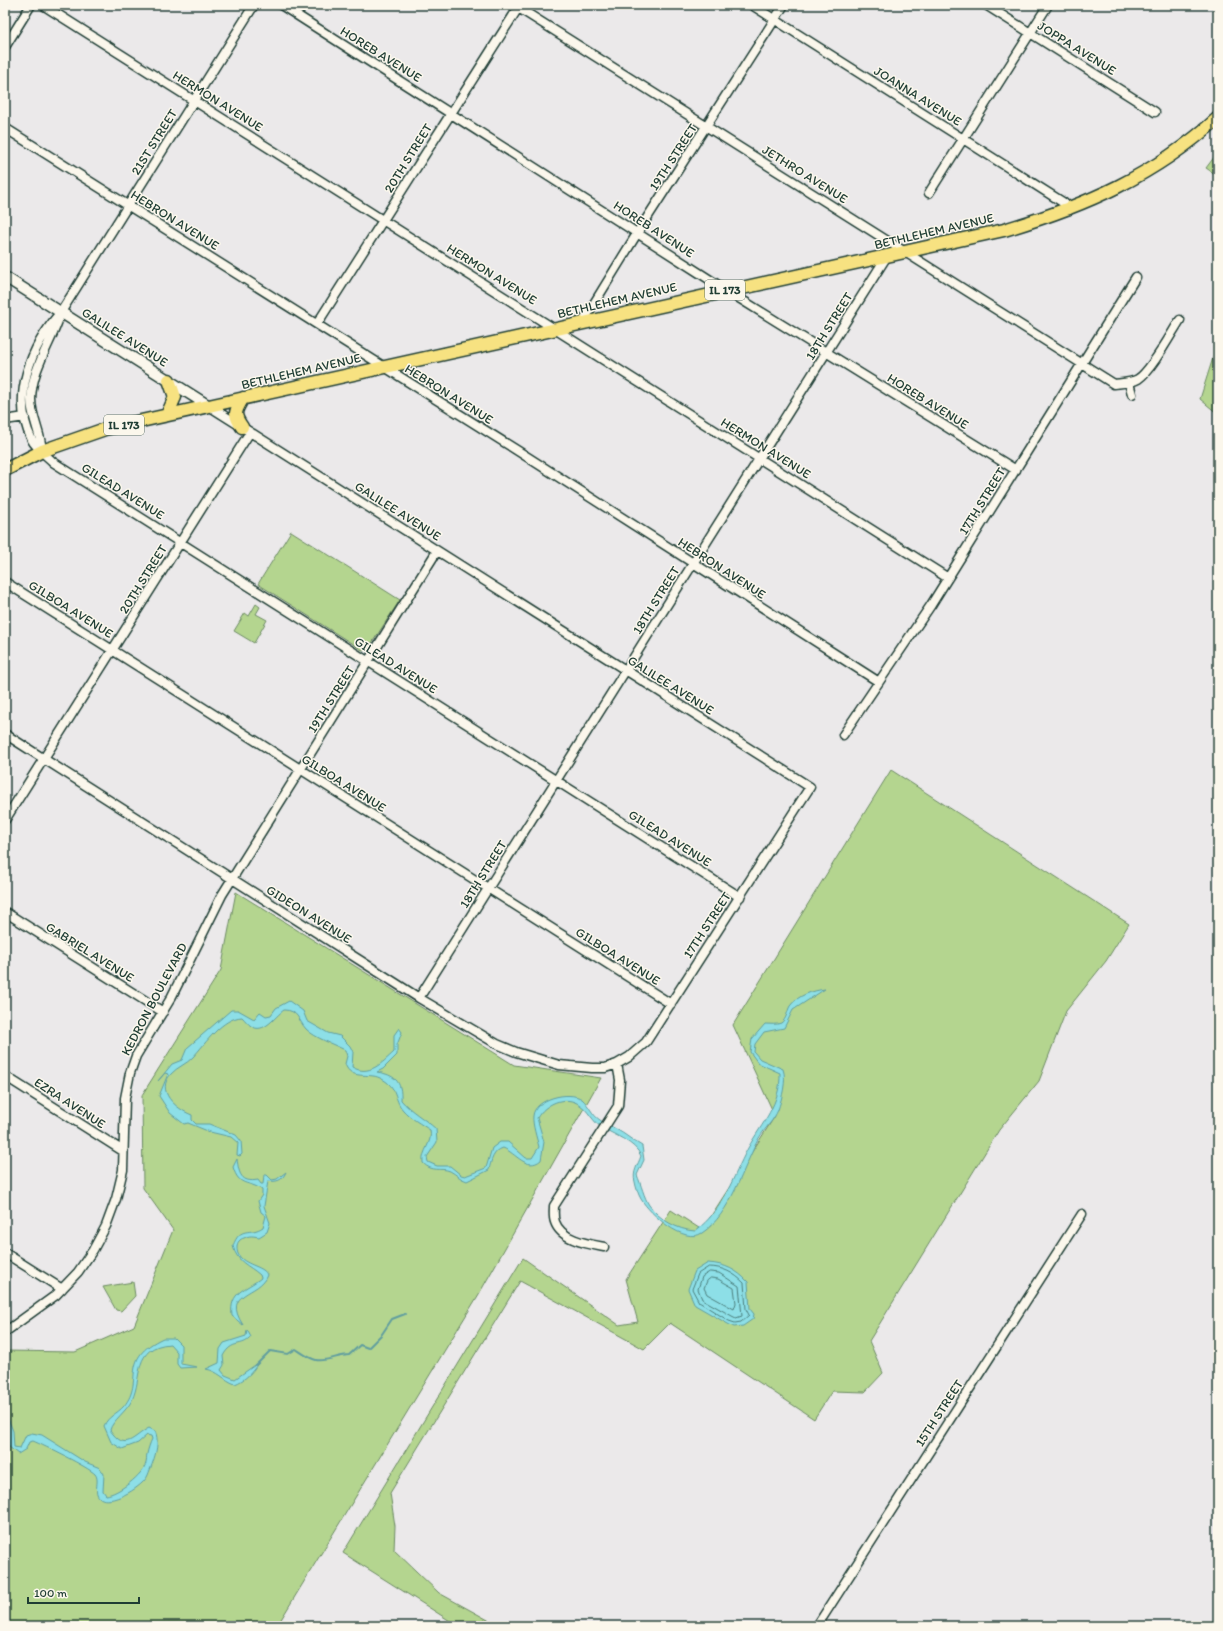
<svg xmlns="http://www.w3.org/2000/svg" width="1223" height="1631" viewBox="0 0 1223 1631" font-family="Itim,sans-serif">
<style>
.green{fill:#b4d58f;stroke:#6a8962}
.water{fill:#8ddfe7;stroke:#619e9f}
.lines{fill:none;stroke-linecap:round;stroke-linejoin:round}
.shore{stroke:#4b7e7c;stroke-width:1}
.stream{stroke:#619e9f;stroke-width:2}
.minor-casing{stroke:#1f3d34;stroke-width:11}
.tertiary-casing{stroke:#1f3d34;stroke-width:13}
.primary-casing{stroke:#1f3d34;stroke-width:15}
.minor{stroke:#fbf7ec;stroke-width:8}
.tertiary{stroke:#fbf7ec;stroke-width:10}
.primary{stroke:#f7e281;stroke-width:12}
.labels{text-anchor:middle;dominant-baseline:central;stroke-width:3;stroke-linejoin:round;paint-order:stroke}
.shield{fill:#fbf7ec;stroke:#61756b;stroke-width:1}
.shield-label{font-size:12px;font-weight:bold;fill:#1f3d34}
.street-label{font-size:13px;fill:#1f3d34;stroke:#fbf7ec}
</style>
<rect width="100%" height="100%" fill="#ebe9ea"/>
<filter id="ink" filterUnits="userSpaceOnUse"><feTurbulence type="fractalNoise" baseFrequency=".025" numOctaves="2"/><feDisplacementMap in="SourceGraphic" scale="8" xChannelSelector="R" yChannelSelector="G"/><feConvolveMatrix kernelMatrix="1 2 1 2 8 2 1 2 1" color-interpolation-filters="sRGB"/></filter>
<g filter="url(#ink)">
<path class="green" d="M 1218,152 L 1218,176 L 1206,168 Z
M 1218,269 L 1218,414 L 1200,399 L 1218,342 L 1216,302 Z
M 291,531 L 400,600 L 368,649 L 362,650 L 258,584 Z
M 256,604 L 260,607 L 256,614 L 267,620 L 254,643 L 234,631 L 245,613 L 249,616 Z
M 891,770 L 1129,924 L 1106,961 L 1066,1011 L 1039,1081 L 999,1130 L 869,1341 L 883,1373 L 865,1392 L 832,1391 L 814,1419 L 670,1323 L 644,1349 L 520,1281 L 390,1493 L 395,1526 L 394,1550 L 439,1593 L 499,1626 L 458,1626 L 343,1553 L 523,1258 L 619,1325 L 638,1322 L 626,1279 L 671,1210 L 702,1230 L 775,1116 L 733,1025 Z
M 236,892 L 514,1065 L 601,1078 L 479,1294 L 277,1626 L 5,1626 L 5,1351 L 75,1352 L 134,1326 L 173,1230 L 143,1188 L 142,1095 L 221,970 Z
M 133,1282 L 135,1296 L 121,1311 L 116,1310 L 103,1287 Z"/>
<path class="water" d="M 825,989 L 793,1010 L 784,1028 L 764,1032 L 755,1044 L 754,1052 L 760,1059 L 783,1069 C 787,1080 782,1098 778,1110 C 774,1120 765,1128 759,1138 C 743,1167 731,1214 702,1233 C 684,1245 650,1214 641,1199 C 638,1194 636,1187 635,1182 C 632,1172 638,1165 641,1156 C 635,1142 614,1135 601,1127 C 593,1122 588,1110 580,1105 C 565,1094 545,1104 537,1118 L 544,1142 L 541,1160 C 527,1172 516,1153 503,1148 C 493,1151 491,1161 489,1170 L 467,1181 C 460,1179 456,1174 450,1171 C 440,1167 433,1173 423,1163 C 421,1151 433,1143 430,1130 C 421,1124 410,1118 403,1110 C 393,1099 399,1087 380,1078 C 368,1072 351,1081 345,1064 L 347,1056 L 345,1050 C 333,1044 315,1038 306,1029 C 298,1020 298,1010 284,1010 C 275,1016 264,1035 251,1026 C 248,1024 245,1020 242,1017 C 222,1018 206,1043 193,1057 C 187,1064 177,1067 171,1074 C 155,1091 176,1109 192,1115 L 192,1120 L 196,1124 L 209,1124 L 236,1135 L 241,1141 L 242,1154 L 240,1156 L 237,1155 L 238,1143 L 231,1137 L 210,1132 L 188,1123 L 184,1124 L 170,1113 L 159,1096 L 168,1074 L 165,1073 L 158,1081 L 172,1064 L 182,1060 L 187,1048 L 231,1010 L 238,1010 L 254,1019 L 260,1012 L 266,1016 L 271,1015 L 276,1008 L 289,1001 L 303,1011 L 307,1021 L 328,1033 L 340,1036 L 350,1046 L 353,1052 L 352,1067 C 369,1077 382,1063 394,1052 L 394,1035 L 399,1028 L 402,1032 L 397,1045 L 397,1055 L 383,1069 L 377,1072 C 395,1075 402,1081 401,1100 C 410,1111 425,1119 436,1129 L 437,1142 L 427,1157 L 428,1162 L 437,1166 L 450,1166 L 461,1175 L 465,1176 L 486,1168 L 492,1148 L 500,1142 L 508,1142 L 526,1158 L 532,1158 L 539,1147 C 537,1139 532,1124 533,1116 C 534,1099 569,1090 582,1099 C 589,1105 592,1115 600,1120 C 605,1124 611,1126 616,1129 C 625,1134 633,1141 642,1146 L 644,1160 L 637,1175 C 641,1184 644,1197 649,1205 C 659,1219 677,1230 695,1231 C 724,1210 732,1178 748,1148 C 762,1123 781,1103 780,1073 L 758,1063 L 750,1052 L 752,1039 L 765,1024 C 770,1024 777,1025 781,1023 C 787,1019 787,1011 790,1006 C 798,995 812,991 825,989 Z
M 237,1159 C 239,1174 241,1183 258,1180 L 261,1184 L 263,1184 L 264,1175 L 267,1175 L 272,1180 L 277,1179 L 286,1172 C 282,1181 277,1182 268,1181 L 264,1206 L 270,1223 L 267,1232 L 259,1237 C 253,1236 250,1235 244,1238 C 240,1239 237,1242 237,1247 C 236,1262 254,1264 263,1270 C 266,1272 266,1273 267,1275 C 260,1296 221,1291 243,1325 L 232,1316 C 229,1291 246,1290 261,1278 L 260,1275 C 249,1265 237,1263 233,1246 C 240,1225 250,1236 263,1227 L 266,1216 L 261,1212 L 258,1201 L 262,1195 L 262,1190 C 249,1180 239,1188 233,1167 Z
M 708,1263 C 725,1264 737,1270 748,1282 L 750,1309 L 754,1314 L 753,1319 L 743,1326 L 734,1327 L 728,1324 L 695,1305 L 688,1289 L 695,1271 Z
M 247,1330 L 251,1337 C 242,1348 232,1339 223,1356 L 224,1365 L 221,1370 L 225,1375 L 235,1379 L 258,1363 C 252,1373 245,1380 235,1384 C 224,1380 218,1371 206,1369 L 219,1363 L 220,1349 L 224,1343 L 246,1336 Z
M 163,1338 L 174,1338 L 181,1345 L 181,1364 L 197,1367 L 180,1368 L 177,1364 L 177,1352 L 170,1344 C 132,1347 143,1377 132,1400 C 127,1411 112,1421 110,1430 C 126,1453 133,1436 149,1428 L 155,1431 C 161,1444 153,1462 148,1475 C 144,1486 114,1504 102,1499 C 91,1494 101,1481 95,1474 C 88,1467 45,1446 33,1441 L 29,1442 L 26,1449 L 18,1454 L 9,1447 L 5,1424 L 5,1411 L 13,1431 L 14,1447 L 20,1448 L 26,1435 L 32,1433 L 42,1435 L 85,1462 L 100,1468 L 104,1474 L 103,1491 L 106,1495 C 118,1494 143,1475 146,1463 C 147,1460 146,1457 147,1454 C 148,1449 150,1443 152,1439 L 151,1436 L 147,1435 L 138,1443 L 122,1449 L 111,1442 L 104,1426 C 108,1416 117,1414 124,1406 C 145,1380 118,1359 163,1338 Z"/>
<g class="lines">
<path class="shore" d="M 709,1267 C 723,1267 734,1273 744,1283 L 746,1309 L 749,1315 L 741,1322 L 735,1323 L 729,1321 L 699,1302 L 692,1289 L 698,1274 Z
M 710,1272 L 719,1273 L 739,1286 L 742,1316 L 736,1318 L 732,1316 L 702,1299 L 698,1289 L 702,1277 Z
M 711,1278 L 718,1279 L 734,1288 L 736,1303 L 734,1309 L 707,1294 L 704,1288 L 707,1281 Z"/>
<path class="stream" d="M 256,1365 L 270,1351 L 288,1354 L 296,1349 C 302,1353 310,1359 316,1360 C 326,1362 339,1355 349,1355 L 360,1345 L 368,1348 L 382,1334 L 392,1319 L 405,1314"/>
<defs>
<path id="minor" d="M 43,5 L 948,578
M 254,5 L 61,312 C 31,346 10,397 32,440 C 36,448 47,456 53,462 L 740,897
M 281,5 L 726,290 L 1016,470
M 514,5 L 1114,384 C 1122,383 1131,383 1138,379 C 1151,371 1171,334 1180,320
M 752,5 L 1064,203 L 1069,210
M 986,5 L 1155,112
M 5,47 L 31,5
M 5,128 L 518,451 L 879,682
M 929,193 L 1048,5
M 582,323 L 638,232 L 784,5
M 317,324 L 520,5
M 1129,383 L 1132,394
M 209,406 L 810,787 L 646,1042 L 629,1057 L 617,1064 L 620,1080 L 618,1106 L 554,1206 C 554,1210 553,1217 555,1222 C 561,1240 588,1244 604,1247
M 5,420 L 25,417
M 42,451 C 41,433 31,417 31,399 C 32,368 51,344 60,315
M 5,582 L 671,1004
M 5,734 L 419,998 L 497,1044 L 516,1052 L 559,1065 L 592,1068 L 605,1068 L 617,1064
M 843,735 L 931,605 L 1136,277
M 5,820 L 250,432
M 5,912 L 163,1012
M 419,998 L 887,256
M 5,1076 L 123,1151
M 5,1253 L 62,1289
M 5,1332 L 56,1295 L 78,1272 L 93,1250 L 106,1226 L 116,1199 L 123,1170 L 125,1098 L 130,1073 L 136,1056 L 171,998 L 222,895 L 437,551
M 817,1626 L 1082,1214"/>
<path id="tertiary" d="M 5,277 L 209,406"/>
<path id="primary" d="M 167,415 L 175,397 L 169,380
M 242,427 C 233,414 235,411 243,398
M 5,470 L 42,451 L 105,429 L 1004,230 C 1085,206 1154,176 1218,118"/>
</defs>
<use href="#minor" class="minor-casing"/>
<use href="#tertiary" class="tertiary-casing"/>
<use href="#primary" class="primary-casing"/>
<use href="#minor" class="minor"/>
<use href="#tertiary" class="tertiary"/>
<use href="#primary" class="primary"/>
</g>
</g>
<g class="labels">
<g class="shield">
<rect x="705" y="280" width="40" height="20" rx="3"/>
<rect x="104" y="415" width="40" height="20" rx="3"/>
</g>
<g class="shield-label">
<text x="725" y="290">IL 173</text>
<text x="124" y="425">IL 173</text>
</g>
<g class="street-label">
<text transform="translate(1077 48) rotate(32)">JOPPA AVENUE</text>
<text transform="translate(381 54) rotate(32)">HOREB AVENUE</text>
<text transform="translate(918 96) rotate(32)">JOANNA AVENUE</text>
<text transform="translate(218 101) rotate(32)">HERMON AVENUE</text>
<text transform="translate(154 142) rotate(-58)">21ST STREET</text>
<text transform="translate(673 157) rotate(-57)">19TH STREET</text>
<text transform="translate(408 158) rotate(-58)">20TH STREET</text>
<text transform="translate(805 174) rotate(32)">JETHRO AVENUE</text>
<text transform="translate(175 220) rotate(32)">HEBRON AVENUE</text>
<text transform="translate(654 229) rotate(33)">HOREB AVENUE</text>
<text transform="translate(934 231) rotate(-13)">BETHLEHEM AVENUE</text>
<text transform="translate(492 274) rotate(32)">HERMON AVENUE</text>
<text transform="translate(617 300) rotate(-13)">BETHLEHEM AVENUE</text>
<text transform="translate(829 326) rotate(-58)">18TH STREET</text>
<text transform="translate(125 337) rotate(32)">GALILEE AVENUE</text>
<text transform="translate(301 371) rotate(-13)">BETHLEHEM AVENUE</text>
<text transform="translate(449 394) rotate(32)">HEBRON AVENUE</text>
<text transform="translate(928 401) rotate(32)">HOREB AVENUE</text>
<text transform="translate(766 448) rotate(32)">HERMON AVENUE</text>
<text transform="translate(123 491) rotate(32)">GILEAD AVENUE</text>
<text transform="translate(982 501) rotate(-58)">17TH STREET</text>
<text transform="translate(398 511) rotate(32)">GALILEE AVENUE</text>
<text transform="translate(722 568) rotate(33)">HEBRON AVENUE</text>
<text transform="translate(143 579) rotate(-58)">20TH STREET</text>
<text transform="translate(656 600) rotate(-58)">18TH STREET</text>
<text transform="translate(71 609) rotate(32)">GILBOA AVENUE</text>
<text transform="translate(396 665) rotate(32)">GILEAD AVENUE</text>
<text transform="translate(671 685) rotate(32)">GALILEE AVENUE</text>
<text transform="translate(331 699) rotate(-58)">19TH STREET</text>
<text transform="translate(344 783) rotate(32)">GILBOA AVENUE</text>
<text transform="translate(670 838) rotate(32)">GILEAD AVENUE</text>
<text transform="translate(483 874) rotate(-58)">18TH STREET</text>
<text transform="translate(309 914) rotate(32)">GIDEON AVENUE</text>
<text transform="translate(707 925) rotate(-57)">17TH STREET</text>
<text transform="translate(90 952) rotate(32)">GABRIEL AVENUE</text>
<text transform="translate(618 956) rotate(32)">GILBOA AVENUE</text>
<text transform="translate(154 999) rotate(-62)">KEDRON BOULEVARD</text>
<text transform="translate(70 1103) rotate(33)">EZRA AVENUE</text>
<text transform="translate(939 1413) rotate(-57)">15TH STREET</text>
</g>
</g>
<rect width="1223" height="1631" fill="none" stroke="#fbf7ec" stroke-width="20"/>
<rect x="10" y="10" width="1203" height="1611" fill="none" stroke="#1f3d34" stroke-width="1.5" filter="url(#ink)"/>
<path d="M28 1597v6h111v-6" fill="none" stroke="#1f3d34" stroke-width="2"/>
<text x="34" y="1597" font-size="12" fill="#1f3d34" stroke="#fbf7ec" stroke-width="3" paint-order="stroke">100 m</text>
</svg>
